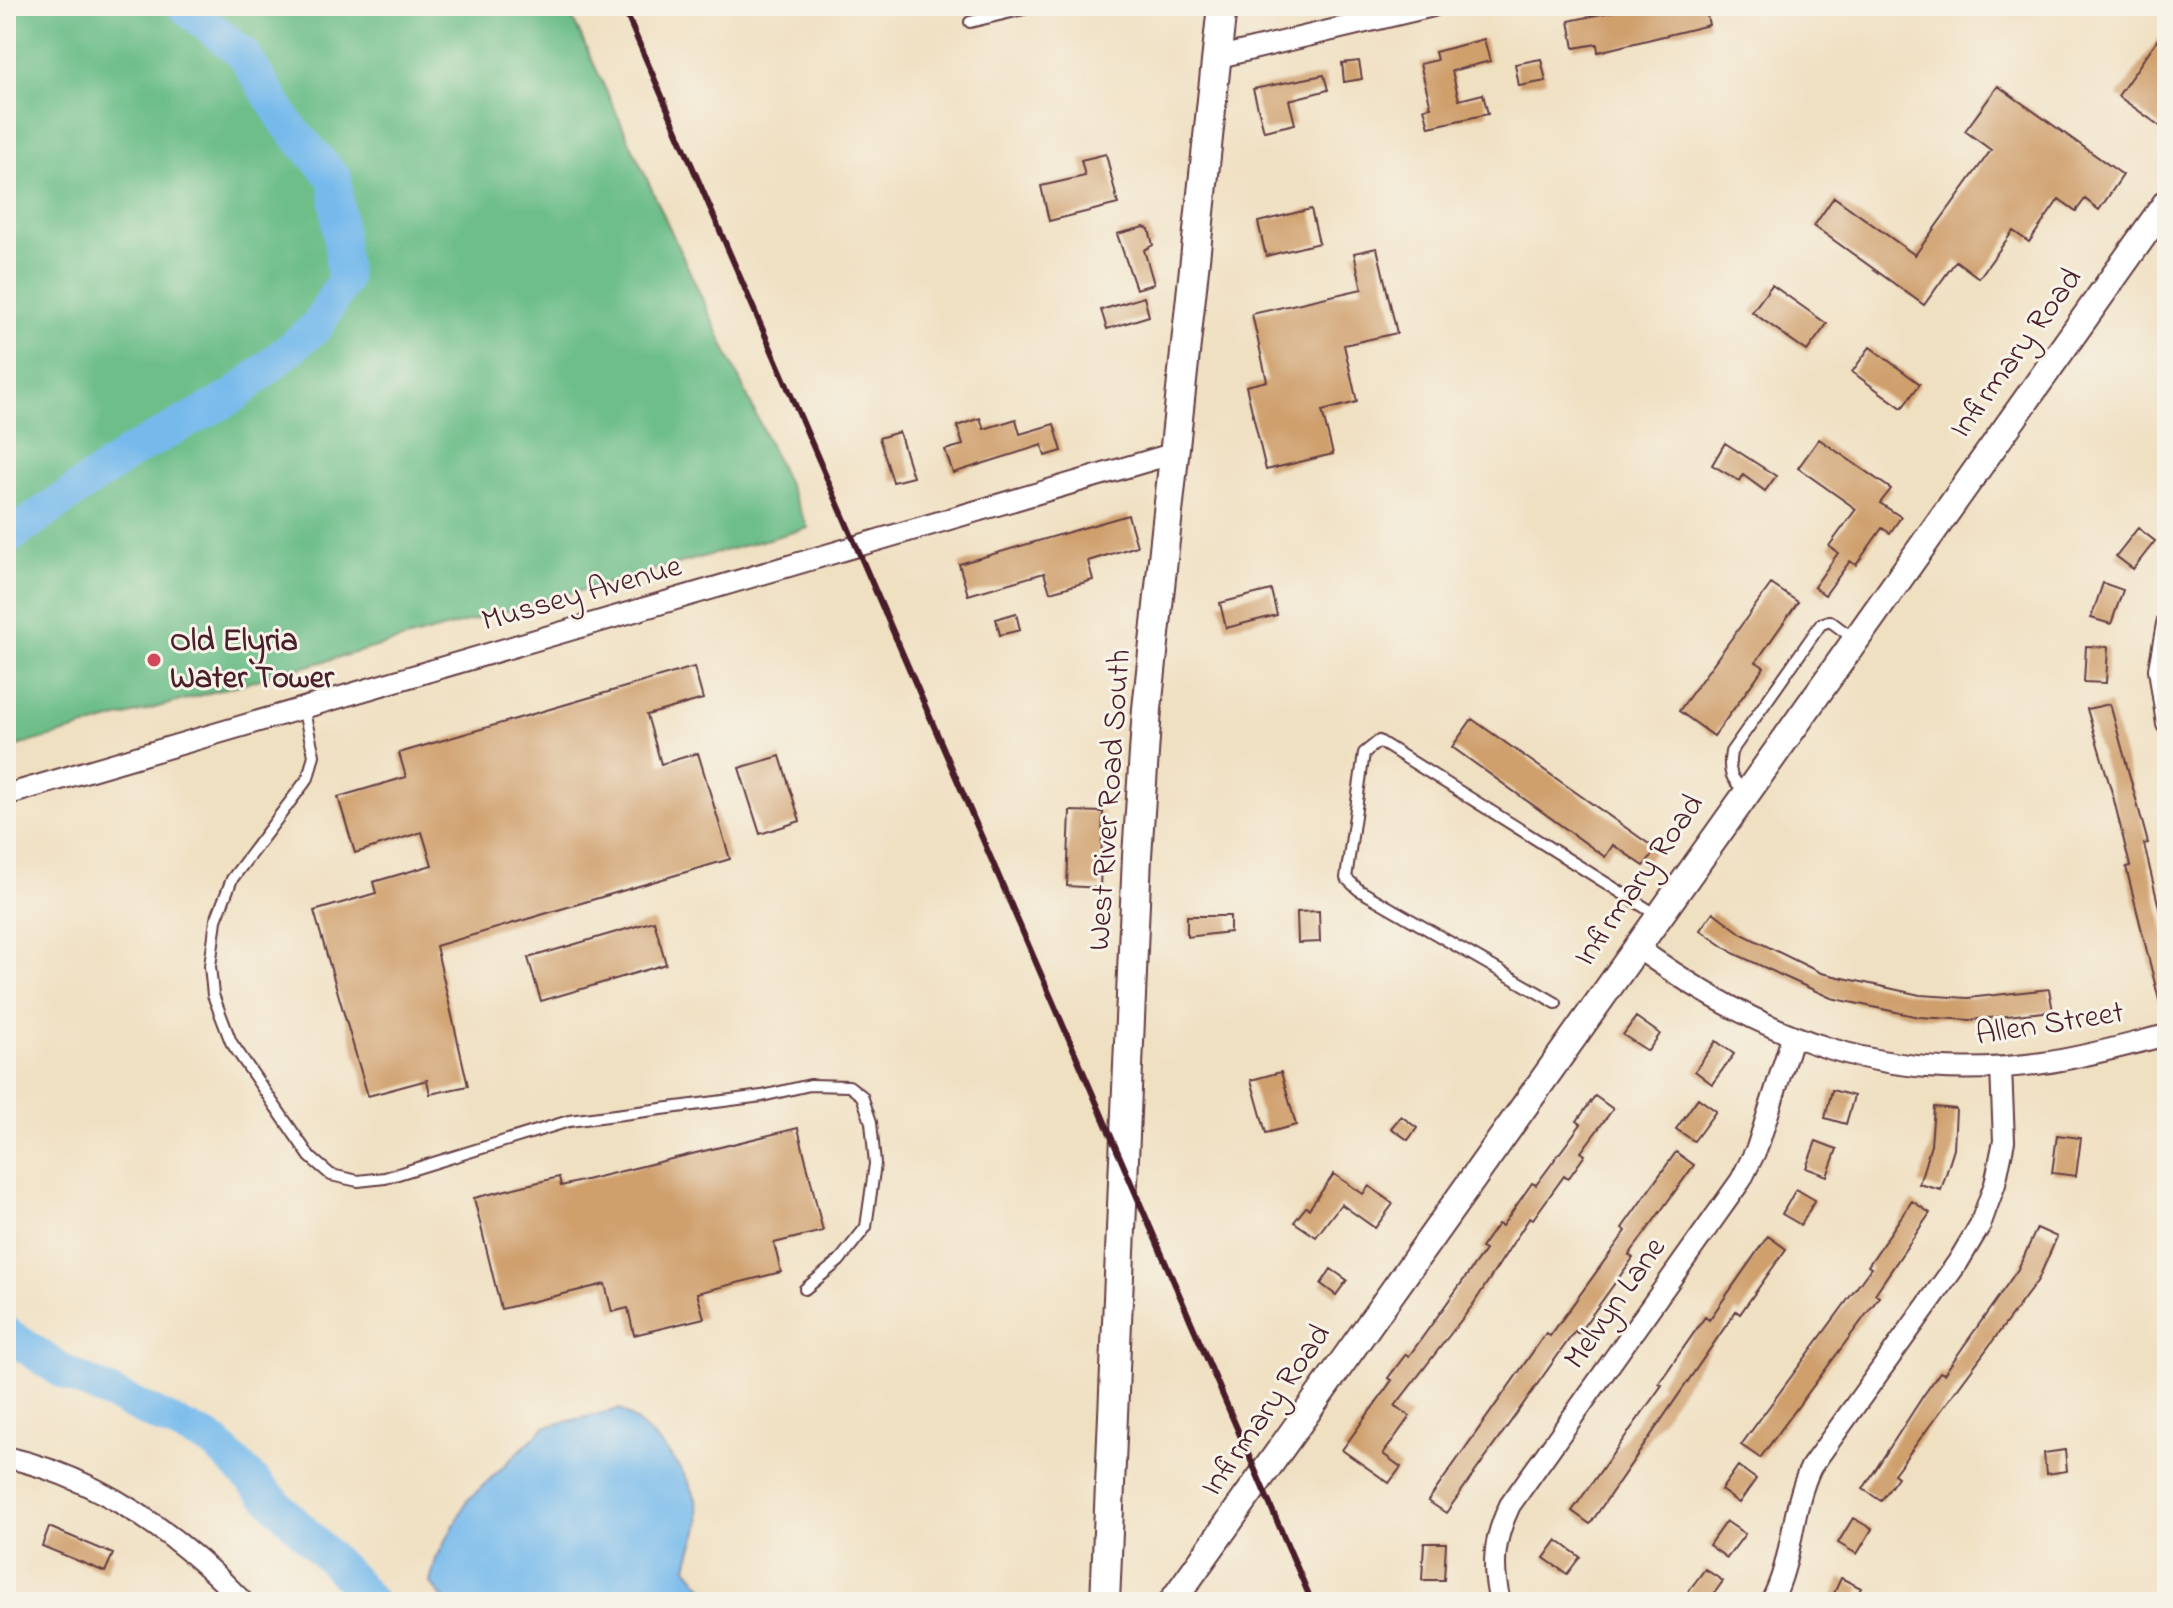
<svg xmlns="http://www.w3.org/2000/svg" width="2173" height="1608" viewBox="0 0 2173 1608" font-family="'Indie Flower',sans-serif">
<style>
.forest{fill:#6dbe89;stroke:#5c6e5a;stroke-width:2}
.water{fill:#76baec;stroke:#606c8c;stroke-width:2}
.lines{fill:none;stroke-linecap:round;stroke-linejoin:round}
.river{stroke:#76baec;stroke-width:34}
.building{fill:#cf9f6c}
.service-casing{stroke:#633c42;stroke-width:14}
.minor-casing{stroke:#633c42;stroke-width:24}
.tertiary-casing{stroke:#633c42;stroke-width:30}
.secondary-casing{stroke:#633c42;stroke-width:32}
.service{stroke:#fff;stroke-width:10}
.minor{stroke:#fff;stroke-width:20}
.tertiary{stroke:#fff;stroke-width:26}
.secondary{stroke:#fff;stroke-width:28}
.rail{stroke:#4a1f2b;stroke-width:6}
.poi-dot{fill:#d1495b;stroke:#f7f3e8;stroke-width:3}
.labels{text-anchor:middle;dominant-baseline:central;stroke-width:6;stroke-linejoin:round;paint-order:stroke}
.street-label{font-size:32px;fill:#4a1f2b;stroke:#f7f3e8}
.poi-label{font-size:32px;font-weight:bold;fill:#4a1f2b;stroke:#f7f3e8;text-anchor:start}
</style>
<rect width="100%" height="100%" fill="#f7f3e8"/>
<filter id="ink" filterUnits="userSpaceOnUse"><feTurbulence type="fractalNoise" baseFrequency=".0125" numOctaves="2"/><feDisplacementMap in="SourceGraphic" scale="16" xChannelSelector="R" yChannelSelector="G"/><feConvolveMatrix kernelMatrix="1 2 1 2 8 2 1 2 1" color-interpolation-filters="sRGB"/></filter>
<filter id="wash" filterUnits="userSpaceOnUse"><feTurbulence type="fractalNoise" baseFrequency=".006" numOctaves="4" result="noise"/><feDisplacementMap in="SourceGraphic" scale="32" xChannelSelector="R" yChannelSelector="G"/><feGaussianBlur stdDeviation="1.8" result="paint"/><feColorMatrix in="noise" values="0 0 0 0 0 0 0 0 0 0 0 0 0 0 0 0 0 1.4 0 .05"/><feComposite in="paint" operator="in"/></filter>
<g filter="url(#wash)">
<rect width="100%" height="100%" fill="#f0e0c2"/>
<path class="forest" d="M 6,6 L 567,6 L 808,528 L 6,749 Z"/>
<path class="water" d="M 619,1409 C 651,1429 704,1483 699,1525 C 697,1539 689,1552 687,1568 L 716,1602 L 446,1602 L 430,1583 L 436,1559 L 467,1501 L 545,1427 Z"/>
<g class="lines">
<path class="river" d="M 6,539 L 134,450 L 234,396 L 317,326 L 344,280 L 335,179 L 288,125 L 243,54 L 184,6
M 6,1333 L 60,1370 L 214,1442 L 356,1584 L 370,1602"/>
</g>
<g id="blocks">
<path class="building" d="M 1638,6 L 1705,6 L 1709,25 L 1598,52 L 1597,44 L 1574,48 L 1569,21 Z
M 2167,26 L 2167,116 L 2160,126 L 2118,96 Z
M 1484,39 L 1490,61 L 1452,71 L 1459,100 L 1483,94 L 1488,114 L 1429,127 L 1424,108 L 1431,107 L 1420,64 L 1437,60 L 1435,52 Z
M 1541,59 L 1546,81 L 1519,86 L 1515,64 Z
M 1359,61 L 1362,79 L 1344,82 L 1342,63 Z
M 1324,75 L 1328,90 L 1289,100 L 1295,124 L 1264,131 L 1253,89 Z
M 1998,86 L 2123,175 L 2099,210 L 2085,199 L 2076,211 L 2059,199 L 2029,242 L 2013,231 L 1979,278 L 1956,261 L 1924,305 L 1814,226 L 1834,197 L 1915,255 L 1991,150 L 1965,131 Z
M 1106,154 L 1118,204 L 1049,221 L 1041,186 L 1085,176 L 1081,160 Z
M 1311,209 L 1319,243 L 1266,256 L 1258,222 Z
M 1144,227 L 1149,229 L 1153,245 L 1144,250 L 1154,284 L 1136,289 L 1117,234 Z
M 1377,248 L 1397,333 L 1344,345 L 1357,402 L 1322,411 L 1333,454 L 1266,470 L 1246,386 L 1267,381 L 1252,314 L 1362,289 L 1354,253 Z
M 1772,285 L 1827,324 L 1807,351 L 1752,312 Z
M 1144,297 L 1149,316 L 1107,329 L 1101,310 Z
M 1870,347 L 1920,384 L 1902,408 L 1852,372 Z
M 980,418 L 984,429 L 1016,419 L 1020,434 L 1054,424 L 1062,451 L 1045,456 L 1042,445 L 953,473 L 945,450 L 963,445 L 957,426 Z
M 899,432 L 913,477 L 893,482 L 879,438 Z
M 1819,439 L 1891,489 L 1880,503 L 1901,517 L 1890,533 L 1882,528 L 1856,565 L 1850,561 L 1825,595 L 1814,587 L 1838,553 L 1829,546 L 1856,509 L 1798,468 Z
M 1725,443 L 1776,476 L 1765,491 L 1743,475 L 1740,481 L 1712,465 Z
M 1128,515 L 1137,546 L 1088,561 L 1093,580 L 1050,592 L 1044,573 L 968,595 L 959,564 Z
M 2138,528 L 2155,541 L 2133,569 L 2116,556 Z
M 2103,583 L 2123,590 L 2111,624 L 2091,618 Z
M 1771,584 L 1798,602 L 1756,662 L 1764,667 L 1714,736 L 1679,711 Z
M 1271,590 L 1277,615 L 1226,628 L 1220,603 Z
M 1016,613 L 1020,630 L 1000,635 L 996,619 Z
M 2086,646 L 2108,647 L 2106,683 L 2084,682 Z
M 694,667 L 703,699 L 647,715 L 661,764 L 698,753 L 730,859 L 436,946 L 468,1086 L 430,1094 L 427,1080 L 368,1096 L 314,911 L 376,893 L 373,882 L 432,865 L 422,832 L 355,853 L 338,797 L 406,777 L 399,753 Z
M 2110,704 L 2148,843 L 2144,844 L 2167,942 L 2167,1012 L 2162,1012 L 2126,867 L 2130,866 L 2113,796 L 2087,709 Z
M 1472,719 L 1656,849 L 1644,866 L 1613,845 L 1605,857 L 1452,747 Z
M 780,756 L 800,821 L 760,834 L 739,768 Z
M 1070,811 L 1103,812 L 1100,888 L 1067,886 Z
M 1319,911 L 1320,942 L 1298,943 L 1297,912 Z
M 1713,912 L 1742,934 L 1821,973 L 1920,995 L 1968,998 L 2049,989 L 2053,1011 L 1971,1020 L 1919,1017 L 1831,998 L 1733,953 L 1700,930 Z
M 1187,916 L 1230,916 L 1230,932 L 1187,937 Z
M 654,921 L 666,964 L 541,1001 L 528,958 Z
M 1636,1017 L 1660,1034 L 1648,1051 L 1623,1035 Z
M 1716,1041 L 1734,1054 L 1712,1084 L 1695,1071 Z
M 1281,1072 L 1296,1125 L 1266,1133 L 1251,1080 Z
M 1832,1090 L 1854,1096 L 1846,1124 L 1825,1118 Z
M 1595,1096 L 1613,1109 L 1581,1152 L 1585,1155 L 1568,1179 L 1564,1176 L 1533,1219 L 1530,1217 L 1472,1306 L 1395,1406 L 1410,1416 L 1383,1454 L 1401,1467 L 1389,1483 L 1342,1450 L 1392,1380 L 1388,1378 L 1406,1354 L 1409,1356 L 1485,1250 L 1481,1248 L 1498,1224 L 1502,1226 L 1532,1183 L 1536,1185 L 1581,1124 L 1577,1121 Z
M 1698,1098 L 1716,1111 L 1694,1141 L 1676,1129 Z
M 1934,1107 L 1956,1109 L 1954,1149 L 1941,1190 L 1919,1184 L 1931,1145 Z
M 1401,1116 L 1417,1128 L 1408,1140 L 1391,1128 Z
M 798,1128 L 823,1231 L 774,1243 L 781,1272 L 697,1293 L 704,1318 L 634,1335 L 628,1308 L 612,1312 L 605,1284 L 501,1309 L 474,1198 L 559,1177 L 561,1186 Z
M 2057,1135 L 2081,1138 L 2076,1176 L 2052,1173 Z
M 1816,1141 L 1837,1149 L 1827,1176 L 1806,1168 Z
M 1676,1152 L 1694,1165 L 1629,1255 L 1633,1258 L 1578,1334 L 1575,1331 L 1446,1513 L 1428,1501 L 1546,1333 L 1550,1336 L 1626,1231 L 1622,1228 Z
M 1334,1174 L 1363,1194 L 1369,1186 L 1393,1204 L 1375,1228 L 1341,1204 L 1316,1237 L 1294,1222 L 1306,1207 L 1309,1209 Z
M 1796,1189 L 1815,1200 L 1801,1225 L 1782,1214 Z
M 1912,1201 L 1930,1213 L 1875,1294 L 1879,1297 L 1760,1458 L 1741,1445 L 1871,1268 L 1868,1266 Z
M 2037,1228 L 2057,1237 L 2038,1280 L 1894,1474 L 1898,1477 L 1881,1501 L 1863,1489 L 1923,1396 L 1940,1372 L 1944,1374 L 2018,1269 Z
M 1768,1236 L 1786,1249 L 1740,1314 L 1736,1311 L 1590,1524 L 1572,1511 L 1662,1385 L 1659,1383 L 1705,1317 L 1709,1320 Z
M 1331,1269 L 1347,1280 L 1336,1295 L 1321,1284 Z
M 2065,1450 L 2067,1471 L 2046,1474 L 2044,1453 Z
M 1738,1466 L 1756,1479 L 1739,1503 L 1721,1490 Z
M 1853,1518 L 1872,1529 L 1857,1554 L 1838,1543 Z
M 1726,1521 L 1745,1534 L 1727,1558 L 1709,1545 Z
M 49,1527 L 113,1554 L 105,1572 L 42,1546 Z
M 1557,1540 L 1580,1557 L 1567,1574 L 1544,1558 Z
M 1424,1543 L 1446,1543 L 1444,1580 L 1422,1580 Z
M 1705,1569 L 1723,1581 L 1708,1602 L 1700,1602 L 1687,1593 Z
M 1841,1578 L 1861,1588 L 1854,1602 L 1830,1602 Z"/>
</g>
</g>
<g filter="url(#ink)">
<use href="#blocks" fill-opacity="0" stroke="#633c42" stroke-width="2"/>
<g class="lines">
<defs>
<path id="service" d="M 970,22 L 1036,6
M 303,708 L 314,755 L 308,778 L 232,879 L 216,920 L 210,966 L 213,995 L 231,1042 L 310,1157 L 331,1175 L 358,1181 L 385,1178 L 569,1121 L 762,1096 L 810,1085 L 849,1086 L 862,1096 L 871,1122 L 875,1164 L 866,1227 L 839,1261 L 805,1289
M 1746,791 C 1730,780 1728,770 1731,752 L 1821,624 L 1830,621 L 1854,639
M 1556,1003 L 1359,890 L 1346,878 L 1364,753 L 1379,741 L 1657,915"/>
<path id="minor" d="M 1215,58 L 1433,6
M 2167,624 L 2159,669 L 2167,724
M 6,795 L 1175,453
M 1635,946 C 1762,1038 1884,1086 2043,1063 C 2085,1057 2126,1045 2167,1035
M 6,1457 C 99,1478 178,1534 243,1602
M 1500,1602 C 1491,1566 1494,1538 1510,1505 L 1741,1180 L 1757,1148 L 1792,1038
M 1771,1602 C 1794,1559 1790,1511 1811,1467 L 1958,1262 L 1980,1225 L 1995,1184 L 2004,1141 L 2001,1068"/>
<path id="tertiary" d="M 1172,1602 L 2167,202"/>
<path id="secondary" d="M 1105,1602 L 1137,856 L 1147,709 L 1222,6"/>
</defs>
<use href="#service" class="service-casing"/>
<use href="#minor" class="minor-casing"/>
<use href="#tertiary" class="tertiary-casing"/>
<use href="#secondary" class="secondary-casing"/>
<use href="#service" class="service"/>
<use href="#minor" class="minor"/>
<use href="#tertiary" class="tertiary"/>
<use href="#secondary" class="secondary"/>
<path class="rail" d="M 623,6 L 1312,1602"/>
</g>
</g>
<circle class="poi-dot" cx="154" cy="660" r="8"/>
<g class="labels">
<g class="street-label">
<text transform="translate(2017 354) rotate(-54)">Infirmary Road</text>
<text transform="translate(582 595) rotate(-16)">Mussey Avenue</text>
<text transform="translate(1111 800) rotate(-86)">West River Road South</text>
<text transform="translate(1640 881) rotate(-55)">Infirmary Road</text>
<text transform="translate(2050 1025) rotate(-9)">Allen Street</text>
<text transform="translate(1616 1304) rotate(-55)">Melvyn Lane</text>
<text transform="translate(1267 1411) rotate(-55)">Infirmary Road</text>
</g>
<g class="poi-label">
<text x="170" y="642">Old Elyria<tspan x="170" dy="37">Water Tower</tspan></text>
</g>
</g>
<rect width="2173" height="1608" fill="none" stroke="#f7f3e8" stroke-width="32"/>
</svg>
